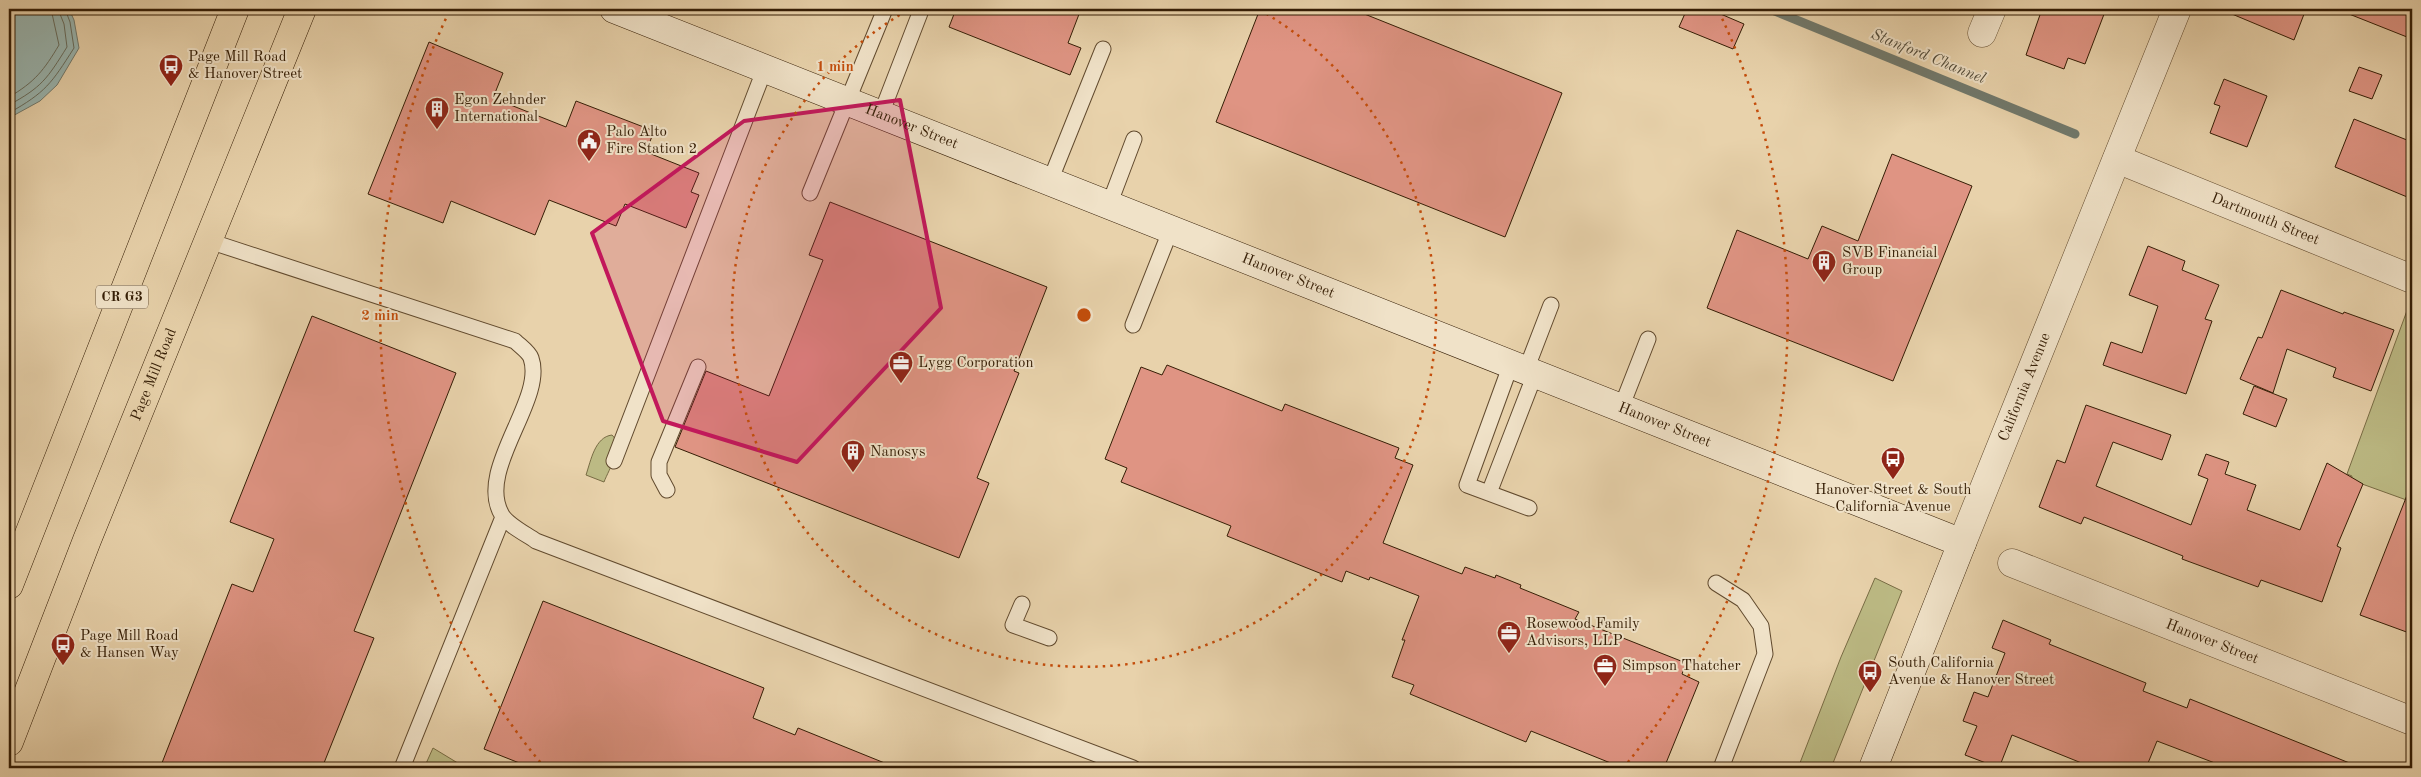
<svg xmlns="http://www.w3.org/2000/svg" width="2421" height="777" viewBox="0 0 2421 777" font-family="'Old Standard TT',serif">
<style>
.green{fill:#bcba84;stroke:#786c44}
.water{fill:#99b6b1;stroke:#71796c}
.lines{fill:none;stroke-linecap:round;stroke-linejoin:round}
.shore{stroke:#666a5b;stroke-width:1}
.stream{stroke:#71796c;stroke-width:9}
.building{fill:#df9483;stroke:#341d05}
.lane-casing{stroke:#614a2e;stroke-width:17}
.street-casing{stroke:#614a2e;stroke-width:29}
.secondary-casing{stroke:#341d05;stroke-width:29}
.primary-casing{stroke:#341d05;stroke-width:29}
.lane{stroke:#f0e2c8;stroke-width:15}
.street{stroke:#f0e2c8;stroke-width:28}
.secondary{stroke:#f0e2c8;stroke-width:28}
.primary{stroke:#e8d2ab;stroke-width:28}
.marked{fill:#c2185b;fill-opacity:0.2;stroke:#c2185b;stroke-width:4;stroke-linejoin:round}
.ring{fill:none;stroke:#c44d0b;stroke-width:2.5;stroke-dasharray:2.5 5}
.labels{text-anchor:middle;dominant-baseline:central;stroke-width:4;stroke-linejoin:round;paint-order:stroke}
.shield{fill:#f0e2c8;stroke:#6c5840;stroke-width:1}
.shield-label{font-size:14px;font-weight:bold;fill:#341d05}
.poi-label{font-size:15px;fill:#341d05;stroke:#f0e2c8;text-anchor:start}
.street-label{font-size:15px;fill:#341d05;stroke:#f0e2c8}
.water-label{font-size:16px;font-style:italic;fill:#524b39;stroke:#f0e2c8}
.centre{fill:#c44d0b;stroke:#f0e2c8;stroke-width:2.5}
.ring-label{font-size:15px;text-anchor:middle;font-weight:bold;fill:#c44d0b;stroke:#f0e2c8;stroke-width:4;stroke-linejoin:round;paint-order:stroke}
</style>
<rect width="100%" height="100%" fill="#e8d2ab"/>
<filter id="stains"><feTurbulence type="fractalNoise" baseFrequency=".004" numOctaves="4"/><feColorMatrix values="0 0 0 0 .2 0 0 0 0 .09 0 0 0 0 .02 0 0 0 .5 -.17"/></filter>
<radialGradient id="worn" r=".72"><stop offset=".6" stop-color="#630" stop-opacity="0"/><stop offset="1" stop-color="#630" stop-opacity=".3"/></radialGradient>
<path class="green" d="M 2412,297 L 2412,502 L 2351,480 L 2352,476 L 2347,474 Z
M 612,435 C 624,446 609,469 604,482 L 586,475 C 591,460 595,437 612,435 Z
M 1875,578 L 1902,591 L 1831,768 L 1798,768 L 1841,657 Z
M 433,748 L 466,768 L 424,768 Z"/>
<path class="water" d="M 9,9 L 69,9 L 74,20 L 79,48 L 57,85 L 40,101 L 9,118 Z"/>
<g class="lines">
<path class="shore" d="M 9,97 C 35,82 44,70 59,45 L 51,9
M 9,105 C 42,87 47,79 67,47 L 64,24 L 58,9
M 9,113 C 46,92 51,84 74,48 L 70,22 L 65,9"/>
<path class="stream" d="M 1770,9 L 2075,134"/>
</g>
<path class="building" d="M 956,9 L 1081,9 L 1068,43 L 1081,48 L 1070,75 L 949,27 Z
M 1260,9 L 1352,9 L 1562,93 L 1505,237 L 1216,122 Z
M 1687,9 L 1709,9 L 1744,24 L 1733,49 L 1679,27 Z
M 2042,9 L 2106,9 L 2085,64 L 2068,58 L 2064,69 L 2026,55 Z
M 2220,9 L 2306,9 L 2294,40 Z
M 2339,9 L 2412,9 L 2412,39 L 2339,10 Z
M 429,42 L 503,73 L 493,98 L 566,127 L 576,101 L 654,131 L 646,152 L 699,173 L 691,192 L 699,195 L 686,228 L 625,204 L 616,226 L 549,200 L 535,235 L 451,201 L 443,223 L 368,194 Z
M 2359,67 L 2382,75 L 2372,99 L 2349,91 Z
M 2224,79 L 2267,96 L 2247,147 L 2210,133 L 2220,106 L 2214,104 Z
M 2354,119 L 2412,142 L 2412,199 L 2335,167 Z
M 1892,154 L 1972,186 L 1893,381 L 1707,308 L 1737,230 L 1808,259 L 1822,226 L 1858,241 Z
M 830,202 L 1047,287 L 1014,371 L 1019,373 L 977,478 L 989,483 L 959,558 L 675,447 L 706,371 L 769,396 L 823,260 L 809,255 Z
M 2148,246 L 2185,261 L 2182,270 L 2219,285 L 2205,319 L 2212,321 L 2186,394 L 2103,365 L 2111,342 L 2142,353 L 2158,306 L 2129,295 Z
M 2281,290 L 2343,314 L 2344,312 L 2394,330 L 2371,391 L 2333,377 L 2336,368 L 2287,349 L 2273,393 L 2240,379 L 2258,337 L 2262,338 Z
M 312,316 L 456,373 L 354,631 L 374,638 L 322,768 L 160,768 L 232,584 L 253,592 L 274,539 L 230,522 Z
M 1167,365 L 1282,411 L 1285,404 L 1399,448 L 1395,458 L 1413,465 L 1383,543 L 1462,574 L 1465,567 L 1495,578 L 1496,575 L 1521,585 L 1520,588 L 1579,612 L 1575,619 L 1686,663 L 1682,674 L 1699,682 L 1664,768 L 1623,768 L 1531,731 L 1526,742 L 1410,694 L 1414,685 L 1392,677 L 1405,640 L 1402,640 L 1419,596 L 1370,577 L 1369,580 L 1346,571 L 1342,582 L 1227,536 L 1231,526 L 1121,482 L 1127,468 L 1105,459 L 1141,367 L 1162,375 Z
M 2254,386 L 2287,399 L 2276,427 L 2243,414 Z
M 2086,405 L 2171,435 L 2162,460 L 2113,442 L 2096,486 L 2191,525 L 2208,479 L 2198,475 L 2206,454 L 2229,462 L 2225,474 L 2256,485 L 2247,510 L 2300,530 L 2327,463 L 2363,484 L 2337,546 L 2341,548 L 2322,602 L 2261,580 L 2258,587 L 2182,559 L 2183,556 L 2084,517 L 2081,524 L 2039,507 L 2057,460 L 2065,463 Z
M 2411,485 L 2412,485 L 2412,634 L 2360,615 Z
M 543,601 L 764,688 L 753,718 L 795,735 L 798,728 L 897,768 L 532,768 L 484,749 Z
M 2003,620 L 2051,640 L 2049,644 L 2146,683 L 2143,691 L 2187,708 L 2190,699 L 2357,766 L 2357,768 L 2228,768 L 2157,741 L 2146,768 L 2094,768 L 2012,735 L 1999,768 L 1965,755 L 1977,726 L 1963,721 L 1974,692 L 1988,697 L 2005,653 L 1992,648 Z"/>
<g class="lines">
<defs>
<path id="lane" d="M 881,114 L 920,13
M 1050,181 L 1103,49
M 810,193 L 885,9
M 1109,205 L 1134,139
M 209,241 L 515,341 C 520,346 529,352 531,358 C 546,400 475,470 502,515 C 508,525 526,534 536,541 L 1133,768
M 1133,325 L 1171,229
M 1511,364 L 1467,485 L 1529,508
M 1526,370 L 1551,305
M 1621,408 L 1648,339
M 614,461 L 765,68
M 667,490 L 659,475 L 659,462 L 698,367
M 1489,493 L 1535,374
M 1716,583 L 1743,600 L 1761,626 L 1765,654 L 1721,768
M 1022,604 L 1013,625 L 1049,638
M 402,768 L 503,517"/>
<g id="street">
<path d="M 1982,33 L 1992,9"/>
<path id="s1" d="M 2117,159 L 2412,279"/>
<path id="s2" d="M 1962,543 L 2177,9"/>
<path id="s3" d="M 2012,563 L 2412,721"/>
</g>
<g id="secondary">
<path id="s4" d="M 614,9 L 1962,543 L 1873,768"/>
</g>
<g id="primary">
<path d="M 9,585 L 235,9"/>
<path id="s5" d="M 9,742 L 87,540 L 302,9"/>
</g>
</defs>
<use href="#lane" class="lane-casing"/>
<use href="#street" class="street-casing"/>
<use href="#secondary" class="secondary-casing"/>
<use href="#primary" class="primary-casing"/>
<use href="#lane" class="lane"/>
<use href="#street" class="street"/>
<use href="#secondary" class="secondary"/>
<use href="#primary" class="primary"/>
</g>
<path class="marked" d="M 900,100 L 941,308 L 797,462 L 663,421 L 592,233 L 744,121 Z"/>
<g class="ring">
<path d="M1260 10A352 352 0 1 1 908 10"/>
<path d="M545 768A704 704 0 0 1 449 12M1719 12A704 704 0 0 1 1623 768"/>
</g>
<defs>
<symbol id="bus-pin" viewBox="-11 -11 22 30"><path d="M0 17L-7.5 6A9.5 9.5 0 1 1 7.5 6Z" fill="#8f2418" stroke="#f0e2c8"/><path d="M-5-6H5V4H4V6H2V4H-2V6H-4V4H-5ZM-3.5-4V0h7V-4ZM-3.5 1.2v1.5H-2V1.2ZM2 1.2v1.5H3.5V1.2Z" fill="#fff"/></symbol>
<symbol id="building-pin" viewBox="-11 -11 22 30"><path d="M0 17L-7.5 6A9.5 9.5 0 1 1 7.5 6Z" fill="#8f2418" stroke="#f0e2c8"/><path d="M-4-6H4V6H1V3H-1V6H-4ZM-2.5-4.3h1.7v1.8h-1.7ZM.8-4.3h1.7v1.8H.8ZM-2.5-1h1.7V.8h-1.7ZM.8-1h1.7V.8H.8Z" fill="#fff"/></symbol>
<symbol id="civic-pin" viewBox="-11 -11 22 30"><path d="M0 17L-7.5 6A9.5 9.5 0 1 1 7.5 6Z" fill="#8f2418" stroke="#f0e2c8"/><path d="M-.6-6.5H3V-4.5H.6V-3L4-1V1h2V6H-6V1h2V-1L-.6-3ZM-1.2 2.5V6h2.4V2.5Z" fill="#fff"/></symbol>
<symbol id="office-pin" viewBox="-11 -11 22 30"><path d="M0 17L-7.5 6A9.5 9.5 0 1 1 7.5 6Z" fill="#8f2418" stroke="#f0e2c8"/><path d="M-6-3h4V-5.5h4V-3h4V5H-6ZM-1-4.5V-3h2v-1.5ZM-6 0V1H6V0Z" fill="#fff"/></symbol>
</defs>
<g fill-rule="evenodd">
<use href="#bus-pin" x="157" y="52" width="28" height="38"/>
<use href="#building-pin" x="423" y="95" width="28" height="38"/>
<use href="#civic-pin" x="575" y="127" width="28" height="38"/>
<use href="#building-pin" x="1810" y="248" width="28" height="38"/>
<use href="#office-pin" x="887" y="349" width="28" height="38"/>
<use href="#building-pin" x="839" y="438" width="28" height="38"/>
<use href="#bus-pin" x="1879" y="445" width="28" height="38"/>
<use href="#office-pin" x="1495" y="619" width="28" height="38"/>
<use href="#bus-pin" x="49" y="631" width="28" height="38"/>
<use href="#office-pin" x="1591" y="652" width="28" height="38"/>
<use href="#bus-pin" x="1856" y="658" width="28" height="38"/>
</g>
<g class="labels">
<rect class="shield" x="96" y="285.5" width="52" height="23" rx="4"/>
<g class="shield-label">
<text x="122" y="297">CR G3</text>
</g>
<g class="poi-label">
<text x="188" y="57">Page Mill Road<tspan x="188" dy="17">&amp; Hanover Street</tspan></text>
<text x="454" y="100">Egon Zehnder<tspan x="454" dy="17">International</tspan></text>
<text x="606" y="132">Palo Alto<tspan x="606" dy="17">Fire Station 2</tspan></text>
<text x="1842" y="253">SVB Financial<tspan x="1842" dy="17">Group</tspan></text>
<text x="918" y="363">Lygg Corporation</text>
<text x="870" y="452">Nanosys</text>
<text x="1893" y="490" text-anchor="middle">Hanover Street &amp; South<tspan x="1893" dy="17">California Avenue</tspan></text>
<text x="1526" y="624">Rosewood Family<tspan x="1526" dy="17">Advisors, LLP</tspan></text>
<text x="80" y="636">Page Mill Road<tspan x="80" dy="17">&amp; Hansen Way</tspan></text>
<text x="1888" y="663">South California<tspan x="1888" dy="17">Avenue &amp; Hanover Street</tspan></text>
<text x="1622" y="666">Simpson Thatcher</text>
</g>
<g class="street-label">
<text stroke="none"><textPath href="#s4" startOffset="320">Hanover Street</textPath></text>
<text stroke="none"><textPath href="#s1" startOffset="160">Dartmouth Street</textPath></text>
<text stroke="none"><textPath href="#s4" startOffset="725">Hanover Street</textPath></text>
<text stroke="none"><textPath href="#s5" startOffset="395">Page Mill Road</textPath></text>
<text stroke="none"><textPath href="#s2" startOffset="168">California Avenue</textPath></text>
<text stroke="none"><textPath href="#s4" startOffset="1130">Hanover Street</textPath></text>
<text stroke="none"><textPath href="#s3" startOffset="215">Hanover Street</textPath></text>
</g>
<g class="water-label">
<text transform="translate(1928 57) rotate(22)">Stanford Channel</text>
</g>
</g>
<circle cx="1084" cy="315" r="8" class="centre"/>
<g class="ring-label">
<text x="835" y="71">1 min</text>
<text x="380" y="320">2 min</text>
</g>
<rect width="2421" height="777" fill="none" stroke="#e8d2ab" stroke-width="30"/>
<rect x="10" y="10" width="2401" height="757" fill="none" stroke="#341d05" stroke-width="2.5"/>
<rect x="15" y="15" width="2391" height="747" fill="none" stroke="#341d05"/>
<rect width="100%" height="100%" filter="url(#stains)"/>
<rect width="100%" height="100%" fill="url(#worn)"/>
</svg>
